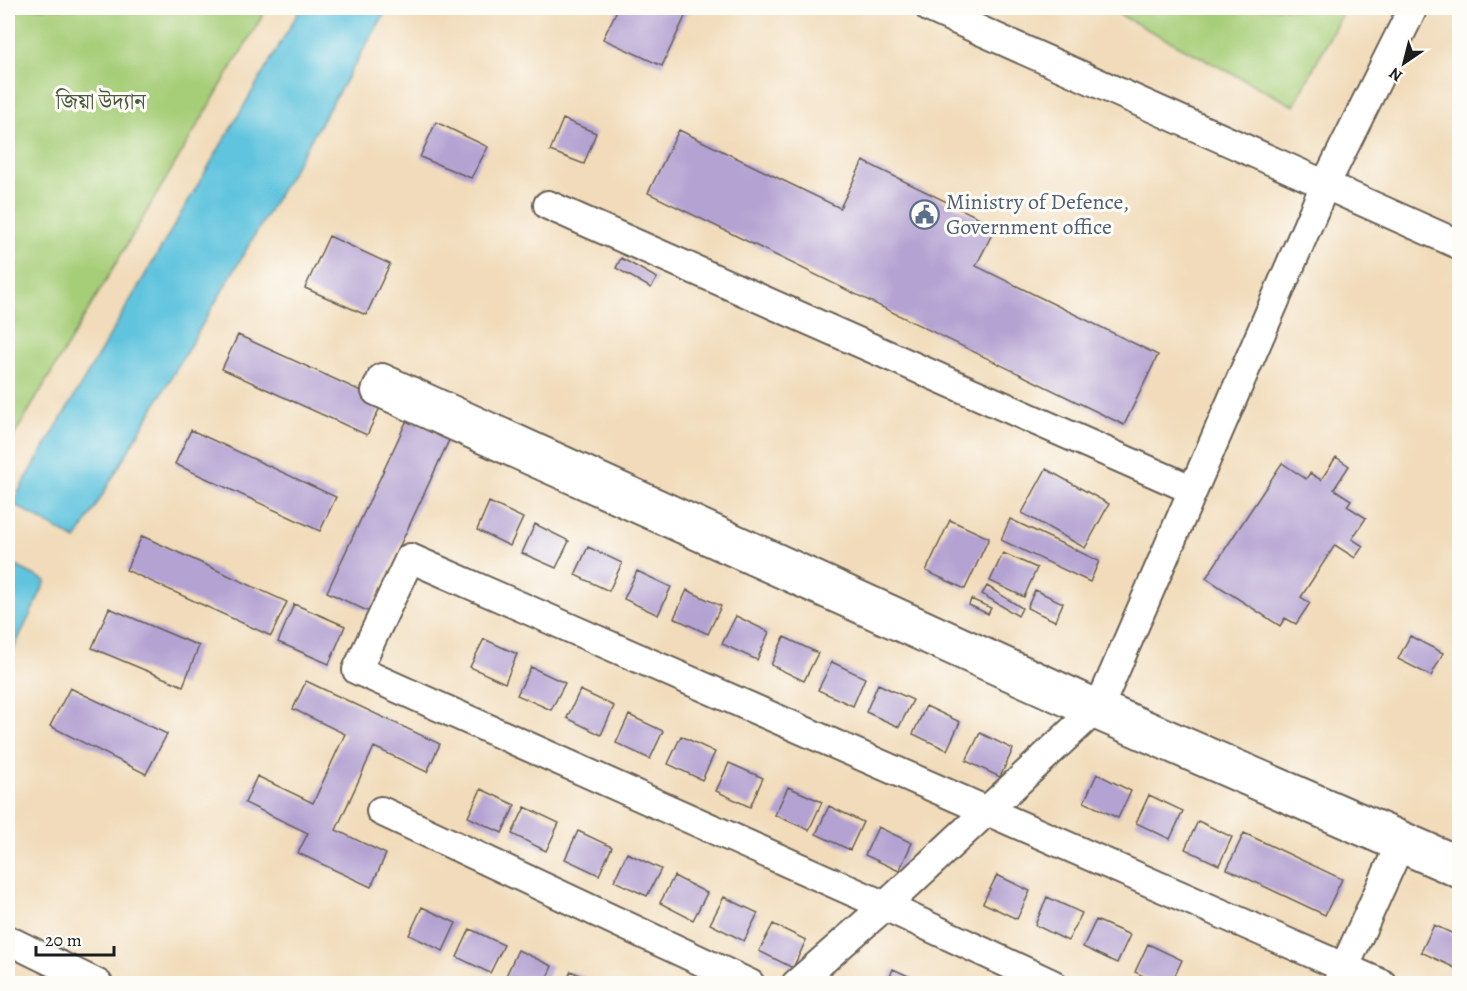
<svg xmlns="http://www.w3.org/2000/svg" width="1467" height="991" viewBox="0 0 1467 991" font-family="Alegreya,'Noto Serif Bengali',serif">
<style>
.green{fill:#a6cd77;stroke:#61744a;stroke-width:1.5}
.water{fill:#60c4de;stroke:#3e707d;stroke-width:1.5}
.building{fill:#b4a2d2}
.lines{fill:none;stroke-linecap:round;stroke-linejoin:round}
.minor-casing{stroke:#675f53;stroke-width:32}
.minor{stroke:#fff;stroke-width:28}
.labels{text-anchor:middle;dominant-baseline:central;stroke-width:6;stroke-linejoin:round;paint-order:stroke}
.park-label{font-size:22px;fill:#4c5a3c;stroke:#fdfcf7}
.service-label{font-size:22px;fill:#4e5e75;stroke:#fdfcf7;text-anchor:start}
</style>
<rect width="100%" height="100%" fill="#fdfcf7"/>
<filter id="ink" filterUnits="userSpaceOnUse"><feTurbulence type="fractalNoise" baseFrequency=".0167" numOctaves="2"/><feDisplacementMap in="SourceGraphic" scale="12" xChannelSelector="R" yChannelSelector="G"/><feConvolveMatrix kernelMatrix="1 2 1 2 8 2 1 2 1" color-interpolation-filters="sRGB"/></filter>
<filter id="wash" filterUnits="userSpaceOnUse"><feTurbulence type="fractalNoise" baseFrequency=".008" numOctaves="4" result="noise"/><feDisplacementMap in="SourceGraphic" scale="24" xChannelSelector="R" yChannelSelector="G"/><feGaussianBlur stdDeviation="1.35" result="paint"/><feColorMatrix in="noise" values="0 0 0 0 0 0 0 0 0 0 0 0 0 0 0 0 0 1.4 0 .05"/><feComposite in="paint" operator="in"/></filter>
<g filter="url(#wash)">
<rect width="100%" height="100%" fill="#f1dbba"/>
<path class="green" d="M 8,8 L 267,8 L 8,446 Z
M 1121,8 L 1345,8 L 1294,106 L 1118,14 Z"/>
<path class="water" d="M 301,8 L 388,8 L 76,540 L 12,503 Z
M 8,562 L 46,581 L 8,661 Z"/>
<g id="blocks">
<path class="building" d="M 618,8 L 689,8 L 662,66 L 603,39 Z
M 563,119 L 596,133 L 584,164 L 550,151 Z
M 436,122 L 488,147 L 471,178 L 420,157 Z
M 679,130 L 840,208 L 863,161 L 996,226 L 976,266 L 1158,355 L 1124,425 L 648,193 Z
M 329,236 L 390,264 L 366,315 L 305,288 Z
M 621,258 L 657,278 L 651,288 L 616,268 Z
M 238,335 L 383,401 L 367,435 L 222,369 Z
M 408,418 L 450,438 L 369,612 L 327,592 Z
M 191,430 L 336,497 L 320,531 L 175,464 Z
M 1336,457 L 1349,466 L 1334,489 L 1351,500 L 1347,506 L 1366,518 L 1352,539 L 1363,546 L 1355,558 L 1335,545 L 1301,597 L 1310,603 L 1296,624 L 1285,618 L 1280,626 L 1206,578 L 1282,463 L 1306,479 L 1310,473 L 1321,480 Z
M 1046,469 L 1109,504 L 1085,548 L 1022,513 Z
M 489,502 L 523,518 L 510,546 L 477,530 Z
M 1010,519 L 1099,561 L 1090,582 L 1001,540 Z
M 950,520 L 989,538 L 965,589 L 926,571 Z
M 535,524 L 569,541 L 556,568 L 522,553 Z
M 142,536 L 287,602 L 271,636 L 126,570 Z
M 588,547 L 622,563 L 609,591 L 575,575 Z
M 1003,553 L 1037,568 L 1024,597 L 990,581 Z
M 637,571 L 671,587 L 658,615 L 624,599 Z
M 987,586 L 1022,608 L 1018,616 L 982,594 Z
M 687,590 L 721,606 L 708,634 L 674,618 Z
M 1035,590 L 1063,603 L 1055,621 L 1027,608 Z
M 971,599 L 991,608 L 988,614 L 969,605 Z
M 294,604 L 345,626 L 329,664 L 278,642 Z
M 109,608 L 199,646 L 183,686 L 92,648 Z
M 736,616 L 769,632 L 757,660 L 722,644 Z
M 1410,636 L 1443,653 L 1431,676 L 1398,659 Z
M 784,637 L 818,653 L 804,681 L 771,665 Z
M 484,639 L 517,654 L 505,683 L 470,667 Z
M 832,662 L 865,678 L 853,706 L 818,690 Z
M 531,667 L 565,683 L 551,710 L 517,695 Z
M 306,681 L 440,744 L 427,772 L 374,747 L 336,830 L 386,854 L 371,887 L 298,853 L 308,833 L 245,803 L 257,776 L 313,803 L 345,734 L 293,709 Z
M 878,684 L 913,700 L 899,727 L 866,712 Z
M 70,688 L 167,734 L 146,774 L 50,726 Z
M 580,690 L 614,706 L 601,735 L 567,718 Z
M 926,706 L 960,722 L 947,750 L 913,734 Z
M 629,715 L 663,731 L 650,759 L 616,743 Z
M 980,733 L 1013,749 L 1000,777 L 966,761 Z
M 681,736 L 715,752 L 702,780 L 668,764 Z
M 729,763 L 763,778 L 750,807 L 716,791 Z
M 1097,774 L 1131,791 L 1118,818 L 1084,802 Z
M 788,787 L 822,802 L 809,830 L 775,815 Z
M 481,789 L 515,805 L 502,833 L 468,817 Z
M 1149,795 L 1183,811 L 1170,839 L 1136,823 Z
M 829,806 L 863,822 L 850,850 L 816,834 Z
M 525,807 L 559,823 L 546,851 L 512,834 Z
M 1198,821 L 1232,837 L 1219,865 L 1185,849 Z
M 878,827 L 912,843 L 899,871 L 865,855 Z
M 578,831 L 612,847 L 599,875 L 565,859 Z
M 1244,833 L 1342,879 L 1325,915 L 1227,869 Z
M 627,853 L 661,869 L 647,896 L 614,881 Z
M 997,875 L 1030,891 L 1017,919 L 983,903 Z
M 674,876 L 707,893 L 693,920 L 660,903 Z
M 724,897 L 758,913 L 744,941 L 710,924 Z
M 1047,897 L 1082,913 L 1068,941 L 1035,925 Z
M 422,907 L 456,923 L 443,951 L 409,935 Z
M 1096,920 L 1130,935 L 1117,963 L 1083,947 Z
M 773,924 L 806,940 L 793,968 L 759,951 Z
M 1434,925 L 1460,937 L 1460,958 L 1455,968 L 1421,952 Z
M 470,929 L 504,945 L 490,973 L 457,957 Z
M 1148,944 L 1182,960 L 1171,984 L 1159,984 L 1135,972 Z
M 518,950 L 552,966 L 544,984 L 517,984 L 505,978 Z
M 893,969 L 926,984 L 887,984 Z
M 571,971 L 598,984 L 565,984 Z"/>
</g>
</g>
<g filter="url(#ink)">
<use href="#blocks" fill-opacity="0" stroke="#675f53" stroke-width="1.5"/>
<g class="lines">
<defs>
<path id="minor" d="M 930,8 L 1460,245
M 548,205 L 1193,490
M 381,811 L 750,984
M 1460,861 L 1100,705 L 382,378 L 376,391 L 1091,713 L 1460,874
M 8,940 L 98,984
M 796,984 L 885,906 L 1100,705 L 1325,185 L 1413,8
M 1052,984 L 885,906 L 357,670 L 410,558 L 1382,984
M 1337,984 L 1403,838"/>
</defs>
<use href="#minor" class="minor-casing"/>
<use href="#minor" class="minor"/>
</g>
</g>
<defs>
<symbol id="civic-ring" viewBox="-11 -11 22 22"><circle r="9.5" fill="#fdfcf7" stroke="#5c6f8a" stroke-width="1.5"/><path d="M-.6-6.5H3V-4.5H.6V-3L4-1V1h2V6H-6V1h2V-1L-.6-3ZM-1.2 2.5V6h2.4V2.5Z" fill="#5c6f8a"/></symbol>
</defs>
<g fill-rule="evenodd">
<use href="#civic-ring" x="908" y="198" width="33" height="33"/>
</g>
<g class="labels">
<g class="park-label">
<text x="101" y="102">জিয়া উদ্যান</text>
</g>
<g class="service-label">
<text x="946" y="202">Ministry of Defence,<tspan x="946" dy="25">Government office</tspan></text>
</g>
</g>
<rect width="1467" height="991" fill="none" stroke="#fdfcf7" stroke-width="30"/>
<g transform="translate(1404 63) rotate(215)" stroke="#fdfcf7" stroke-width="4.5" paint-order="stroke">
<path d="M0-4.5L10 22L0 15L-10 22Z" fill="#1c1c1c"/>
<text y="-9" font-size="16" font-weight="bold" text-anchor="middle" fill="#1c1c1c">N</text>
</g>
<path d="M36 946v9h78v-9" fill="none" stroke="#1c1c1c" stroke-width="3"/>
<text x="45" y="946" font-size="18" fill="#1c1c1c" stroke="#fdfcf7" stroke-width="4.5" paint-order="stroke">20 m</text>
</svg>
